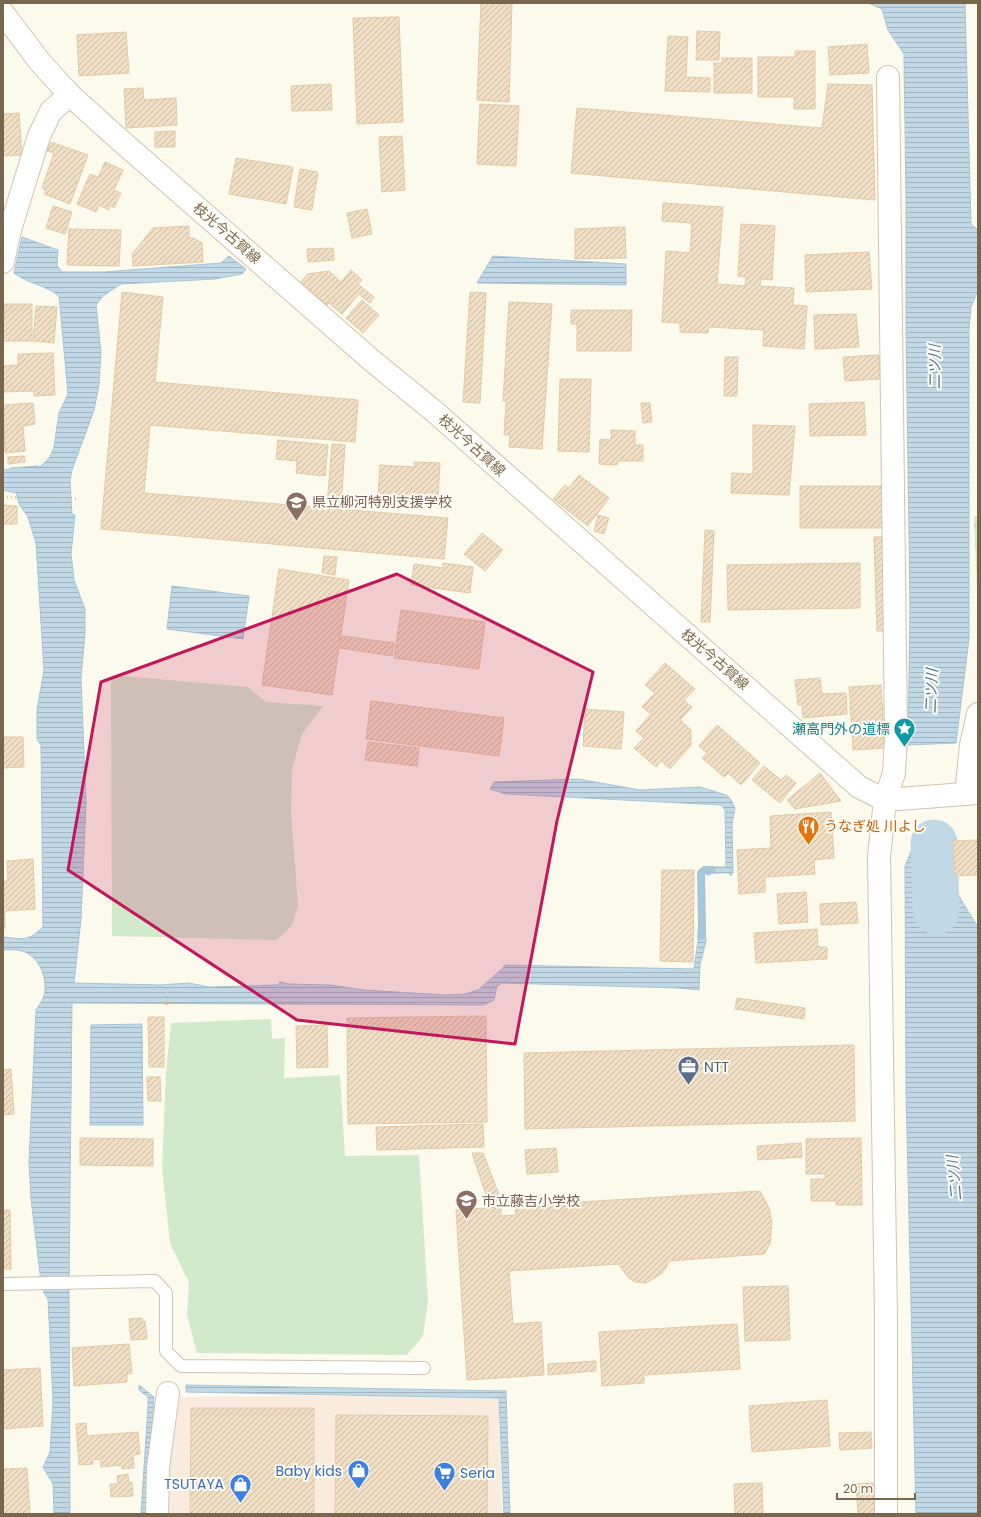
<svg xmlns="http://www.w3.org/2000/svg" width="981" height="1517" viewBox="0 0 981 1517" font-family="Poppins,'Noto Sans JP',sans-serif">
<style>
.commercial{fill:#f9ecde}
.green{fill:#d1eacb}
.forest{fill:url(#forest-firs)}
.water{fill:url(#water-rules);stroke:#a7c6d7}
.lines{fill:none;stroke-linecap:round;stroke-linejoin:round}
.stream{stroke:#a7c6d7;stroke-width:8}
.river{stroke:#c1d9e6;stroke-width:47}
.building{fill:url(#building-hatch);stroke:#e3caa6}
.lane-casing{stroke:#cfc5b1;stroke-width:14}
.street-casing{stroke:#cfc5b1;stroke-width:24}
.secondary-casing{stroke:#cfc4ad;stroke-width:24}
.path{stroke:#d7c3a7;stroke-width:2.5;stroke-dasharray:1 3;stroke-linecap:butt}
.lane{stroke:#fff;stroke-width:12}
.street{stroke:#fff;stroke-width:22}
.secondary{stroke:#fff;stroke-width:22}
.marked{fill:#c2185b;fill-opacity:0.2;stroke:#c2185b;stroke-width:3;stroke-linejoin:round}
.labels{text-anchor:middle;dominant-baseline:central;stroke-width:4;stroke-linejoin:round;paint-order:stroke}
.street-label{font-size:14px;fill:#78664f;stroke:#fefcf3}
.education-label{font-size:14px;fill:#785e54;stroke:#fefcf3;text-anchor:start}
.culture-label{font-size:14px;fill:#0d838f;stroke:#fefcf3;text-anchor:end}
.food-label{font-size:14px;fill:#c56008;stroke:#fefcf3;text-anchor:start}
.service-label{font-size:14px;fill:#4e5e75;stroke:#fefcf3;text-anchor:start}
.shop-label{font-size:14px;fill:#366cbe;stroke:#fefcf3;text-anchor:end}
.water-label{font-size:15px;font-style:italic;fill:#4c7891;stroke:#fefcf3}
</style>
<defs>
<pattern id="forest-firs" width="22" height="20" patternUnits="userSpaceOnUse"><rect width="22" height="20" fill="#d1eacb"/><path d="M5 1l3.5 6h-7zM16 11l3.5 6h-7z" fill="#aec1a7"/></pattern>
<pattern id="water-rules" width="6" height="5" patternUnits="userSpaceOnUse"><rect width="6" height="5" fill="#c1d9e6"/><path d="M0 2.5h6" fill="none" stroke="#a2b4bd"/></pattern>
<pattern id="building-hatch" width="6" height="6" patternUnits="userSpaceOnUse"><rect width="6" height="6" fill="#f1dfc5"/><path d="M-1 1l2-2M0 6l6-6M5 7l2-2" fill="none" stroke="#c8b9a2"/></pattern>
</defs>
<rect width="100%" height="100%" fill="#fcf9ed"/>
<path class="commercial" d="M 499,1394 L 502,1514 L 167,1514 L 168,1467 L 180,1397 Z"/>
<path class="green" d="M 111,675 L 248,687 L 266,702 L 323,706 L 302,734 L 292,769 L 291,812 L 298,906 L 292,925 L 277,940 L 112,936 Z
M 271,1019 L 272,1039 L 285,1038 L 284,1078 L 340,1075 L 345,1156 L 419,1155 L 428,1301 L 423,1336 L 407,1355 L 197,1353 L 187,1315 L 189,1283 L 170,1243 L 162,1168 L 166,1073 L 171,1023 Z"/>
<path class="forest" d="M 974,516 L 978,516 L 978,614 Z"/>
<path class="water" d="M 868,3 L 965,3 L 971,224 L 978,230 L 978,290 L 971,307 L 969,330 L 969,639 L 956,743 L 908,745 L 910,608 L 906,325 L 906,197 L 904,54 L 888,30 L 882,9 Z
M 22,237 L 58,250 L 57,266 L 62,272 L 104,272 L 221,263 L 229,256 L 246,269 L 242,274 L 215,279 L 121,284 L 103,296 L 96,305 L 101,352 L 99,385 L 94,410 L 72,470 L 70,481 L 72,514 L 75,515 L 71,554 L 74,580 L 85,609 L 85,634 L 81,678 L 86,802 L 81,919 L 74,983 L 160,985 L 189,983 L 209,987 L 278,985 L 280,982 L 289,984 L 330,985 L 364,990 L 446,995 L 465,994 L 478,990 L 502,969 L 505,965 L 694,969 L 700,927 L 705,926 L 706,941 L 700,965 L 699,990 L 678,988 L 502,983 L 497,986 L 494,1000 L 484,1005 L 72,1003 L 69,1288 L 70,1514 L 54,1514 L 53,1484 L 43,1467 L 50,1452 L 53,1401 L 48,1299 L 44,1293 L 41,1282 L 31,1199 L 29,1162 L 36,1010 C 40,1004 45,997 45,990 C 46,974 38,956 22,951 C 17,949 9,950 3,950 L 3,937 C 23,939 28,942 43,927 L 41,745 L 37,740 L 37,710 L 44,670 L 36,543 L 28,517 L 19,504 L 16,493 L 3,490 L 3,469 L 8,470 L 10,468 L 37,466 L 40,467 L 50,457 L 54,447 L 59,413 L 68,394 L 59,296 C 46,285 28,284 14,273 Z
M 493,256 L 626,264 L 626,285 L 477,283 Z
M 172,586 L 249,596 L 243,639 L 167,629 Z
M 578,779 L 640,790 L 700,787 L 726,795 L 730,798 L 735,808 L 732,824 L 733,872 L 731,876 L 729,873 L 710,873 L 710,875 L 707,875 L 707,873 L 703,873 L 703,867 L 726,867 L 725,810 L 721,805 L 506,794 L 490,789 L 494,782 Z
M 948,845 C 944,878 962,901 978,927 L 978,1514 L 916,1514 L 906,1091 L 905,866 L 913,847 Z
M 142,1024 L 143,1125 L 90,1125 L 91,1025 Z
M 139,1385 L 154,1397 C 152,1436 147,1474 146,1513 L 141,1513 L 148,1407 L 148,1397 L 139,1390 Z
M 186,1385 L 506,1391 L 510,1514 L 504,1514 L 499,1398 L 186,1392 Z"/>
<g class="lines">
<path class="stream" d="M 701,936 L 702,927 L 701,873 L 705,870 L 712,870"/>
<path class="river" d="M 934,843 L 936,911"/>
</g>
<path class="building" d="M 481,3 L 512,3 L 509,102 L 477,100 Z
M 399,17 L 403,122 L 357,124 L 353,18 Z
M 697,31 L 720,32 L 719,60 L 696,60 Z
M 126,32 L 129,73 L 79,76 L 77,35 Z
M 668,36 L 688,37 L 686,77 L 710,78 L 710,92 L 665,91 Z
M 867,44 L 869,73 L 830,75 L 828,47 Z
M 795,51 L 815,51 L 815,109 L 794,109 L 794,97 L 758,97 L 758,57 L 795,57 Z
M 722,58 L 752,58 L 752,93 L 714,93 L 714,63 L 722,63 Z
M 331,84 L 332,110 L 292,111 L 291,86 Z
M 828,84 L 872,85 L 875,200 L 571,173 L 577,108 L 822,128 Z
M 143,88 L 144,100 L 176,98 L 177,125 L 126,128 L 124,89 Z
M 480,104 L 519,106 L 516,166 L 477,164 Z
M 19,113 L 22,155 L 3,156 L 3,114 Z
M 175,131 L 175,147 L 155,147 L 155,132 Z
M 402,136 L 405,190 L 382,192 L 379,137 Z
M 51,142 L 88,155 L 70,204 L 44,194 L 46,190 L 42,188 L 54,153 L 47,151 Z
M 236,158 L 293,167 L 286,204 L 229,194 Z
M 105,162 L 123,170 L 114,190 L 121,193 L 114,208 L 109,205 L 109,210 L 99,205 L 96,212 L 77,204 L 90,174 L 98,177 Z
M 300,169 L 318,172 L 312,210 L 294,207 Z
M 663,203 L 723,207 L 717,284 L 745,286 L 746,277 L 738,276 L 741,224 L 775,226 L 772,280 L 761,279 L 760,286 L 794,288 L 793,305 L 807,306 L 804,349 L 763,346 L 764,330 L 709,327 L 708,333 L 680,332 L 680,323 L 662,322 L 666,251 L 690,253 L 692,223 L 662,221 Z
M 53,206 L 72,212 L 65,234 L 46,228 Z
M 367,209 L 372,234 L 352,238 L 347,213 Z
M 189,226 L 189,238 L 193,238 L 202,243 L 203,262 L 133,266 L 132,254 L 153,228 Z
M 625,227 L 626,258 L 575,259 L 575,229 Z
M 69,229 L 121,230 L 119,266 L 67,265 Z
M 333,248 L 334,260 L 308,262 L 307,249 Z
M 869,252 L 872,289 L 806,292 L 805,255 Z
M 351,270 L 362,280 L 358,284 L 374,297 L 370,303 L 359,294 L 342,314 L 329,303 L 327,305 L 300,283 L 308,274 L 329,271 L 341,282 Z
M 122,292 L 163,297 L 155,382 L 358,400 L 355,442 L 150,425 L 144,493 L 448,518 L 444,559 L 101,529 Z
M 470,292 L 486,293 L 480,403 L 463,402 Z
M 362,300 L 379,315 L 363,333 L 346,318 Z
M 509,302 L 552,304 L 542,449 L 509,447 L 510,435 L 504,435 L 506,401 L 503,401 Z
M 4,304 L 32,304 L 32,341 L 3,341 Z
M 36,306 L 57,307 L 54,343 L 33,341 Z
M 571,310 L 632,310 L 631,351 L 577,351 L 577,324 L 571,324 Z
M 856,314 L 859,347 L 815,349 L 814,315 Z
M 53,353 L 55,395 L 34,396 L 34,391 L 3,392 L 3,366 L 18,365 L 18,354 Z
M 879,355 L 880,379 L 845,381 L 843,357 Z
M 725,357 L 738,357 L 737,396 L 724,396 Z
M 560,379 L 591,379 L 589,452 L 558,451 Z
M 864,402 L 866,435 L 810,436 L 809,404 Z
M 33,403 L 35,424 L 23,426 L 25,451 L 5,453 L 3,405 Z
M 641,403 L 650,403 L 652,422 L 643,423 Z
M 753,425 L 795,426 L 789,495 L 731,493 L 732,473 L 753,474 Z
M 611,430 L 635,431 L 635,445 L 643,445 L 643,461 L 618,461 L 617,465 L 599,464 L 600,439 L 611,440 Z
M 278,440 L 328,445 L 325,476 L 296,473 L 297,461 L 276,459 Z
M 332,444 L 345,445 L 341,507 L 327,506 Z
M 25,456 L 25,462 L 8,464 L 8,457 Z
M 414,462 L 440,463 L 438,497 L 413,496 L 413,498 L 378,496 L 380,465 L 414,467 Z
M 579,475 L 609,498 L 588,526 L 553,499 L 565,485 L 569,488 Z
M 800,486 L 883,486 L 883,528 L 800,528 Z
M 3,505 L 17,506 L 17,524 L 3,524 Z
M 598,515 L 609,518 L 604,534 L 594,531 Z
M 705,530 L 714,531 L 710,622 L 701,622 Z
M 482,533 L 503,550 L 485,571 L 464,554 Z
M 874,537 L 882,537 L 885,631 L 877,631 Z
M 324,556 L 337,557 L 335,575 L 322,573 Z
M 443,563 L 473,567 L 470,593 L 411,585 L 414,564 L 443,568 Z
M 860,563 L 860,608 L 728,610 L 727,565 Z
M 279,569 L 349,580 L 332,695 L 262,685 Z
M 401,610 L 485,622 L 479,669 L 394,658 Z
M 342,636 L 394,643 L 392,656 L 340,648 Z
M 665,663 L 695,689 L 684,700 L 692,707 L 680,720 L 691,730 L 691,745 L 670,769 L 661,761 L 656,767 L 634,748 L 644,738 L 636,731 L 651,714 L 642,707 L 655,693 L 645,685 Z
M 820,678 L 822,694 L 846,693 L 847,714 L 803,718 L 802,705 L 798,705 L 795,680 Z
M 881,685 L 885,748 L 853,750 L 849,687 Z
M 371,701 L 504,718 L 499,756 L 366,739 Z
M 585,709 L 624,712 L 621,749 L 583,746 Z
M 717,725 L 760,763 L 741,785 L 728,773 L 724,777 L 702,758 L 707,753 L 699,746 Z
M 3,737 L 23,737 L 24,767 L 3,768 Z
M 368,742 L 419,748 L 417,766 L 365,760 Z
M 764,766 L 781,780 L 786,775 L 796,783 L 780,803 L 752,780 Z
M 820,773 L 841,801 L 795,809 L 787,800 Z
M 831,812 L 834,858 L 814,860 L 815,874 L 765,877 L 765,892 L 739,894 L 737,850 L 771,848 L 770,816 Z
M 978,840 L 978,875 L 955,876 L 953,841 Z
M 33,859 L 35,909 L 5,911 L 5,928 L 3,929 L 3,881 L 8,881 L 7,861 Z
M 662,870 L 694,870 L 693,962 L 660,961 Z
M 806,892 L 808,922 L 779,924 L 777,894 Z
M 856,902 L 858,923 L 821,925 L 820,904 Z
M 817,929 L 818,947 L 827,947 L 827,959 L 756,963 L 754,933 Z
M 737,998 L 805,1008 L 804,1019 L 735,1009 Z
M 486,1016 L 487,1122 L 348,1124 L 347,1018 Z
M 148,1017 L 164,1017 L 164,1067 L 149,1067 Z
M 327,1025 L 328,1067 L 297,1068 L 296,1026 Z
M 854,1045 L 855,1121 L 525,1129 L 524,1053 Z
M 11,1069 L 14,1114 L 3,1115 L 3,1070 Z
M 147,1077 L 160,1077 L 161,1101 L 148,1101 Z
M 483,1124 L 484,1147 L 377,1150 L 376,1127 Z
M 80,1138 L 153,1139 L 153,1166 L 80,1165 Z
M 861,1138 L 862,1205 L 836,1205 L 836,1201 L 811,1201 L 811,1179 L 825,1179 L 825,1174 L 806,1174 L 806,1139 Z
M 801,1143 L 802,1157 L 758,1160 L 757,1146 Z
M 556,1148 L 558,1172 L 527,1174 L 525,1150 Z
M 472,1153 L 483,1153 L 501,1200 L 488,1201 Z
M 760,1191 L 769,1208 L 772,1223 L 770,1244 L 764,1254 L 669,1261 L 666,1268 L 661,1274 L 646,1283 L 635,1282 L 629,1278 L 623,1271 L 619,1264 L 509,1271 L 513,1324 L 541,1322 L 544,1375 L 467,1380 L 456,1210 L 501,1207 L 501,1216 L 516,1215 L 515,1206 Z
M 3,1210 L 10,1210 L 11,1269 L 3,1269 Z
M 788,1286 L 790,1340 L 745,1341 L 743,1287 Z
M 142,1318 L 142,1322 L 145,1321 L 147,1339 L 131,1340 L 129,1319 Z
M 737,1324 L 740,1369 L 644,1375 L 644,1383 L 602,1386 L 599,1332 Z
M 129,1344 L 132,1373 L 127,1374 L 127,1382 L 74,1386 L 72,1348 Z
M 596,1361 L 596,1371 L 548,1375 L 548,1364 Z
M 40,1368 L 43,1426 L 3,1429 L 3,1370 Z
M 827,1400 L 830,1446 L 752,1452 L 749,1406 Z
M 191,1408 L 314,1408 L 314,1514 L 190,1514 Z
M 336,1415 L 488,1416 L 487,1514 L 335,1514 Z
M 86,1423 L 87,1436 L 138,1432 L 140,1454 L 133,1455 L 134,1468 L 122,1469 L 122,1465 L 101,1467 L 100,1459 L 92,1460 L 93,1464 L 79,1465 L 76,1424 Z
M 871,1432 L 872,1448 L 840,1450 L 839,1433 Z
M 27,1468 L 30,1514 L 3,1514 L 3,1469 Z
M 128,1474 L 129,1483 L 132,1482 L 133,1496 L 111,1497 L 110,1484 L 118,1484 L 117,1476 Z
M 762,1483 L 763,1514 L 735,1514 L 734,1484 Z
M 873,1483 L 875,1514 L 858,1514 L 856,1484 Z"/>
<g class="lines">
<defs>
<path id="lane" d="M 3,1284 L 155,1281 L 166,1293 L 166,1351 L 181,1366 L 424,1368"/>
<path id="street" d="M 3,262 L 10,230 L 39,136 L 51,111 L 70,95
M 966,794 L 971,745 L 978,714
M 885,800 L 894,773 L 896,737 L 888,77
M 157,1514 L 158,1468 L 168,1393"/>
<path id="secondary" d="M 3,13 L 40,62 L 70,95 L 112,133 L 370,359 L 435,412 L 859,787 L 885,800 L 978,793
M 885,800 L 879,856 L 886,1318 L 886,1514"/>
</defs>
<use href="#lane" class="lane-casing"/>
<use href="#street" class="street-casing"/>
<use href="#secondary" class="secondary-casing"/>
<path class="path" d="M 3,497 L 79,499
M 167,1005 L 168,982"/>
<use href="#lane" class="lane"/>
<use href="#street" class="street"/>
<use href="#secondary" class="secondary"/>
</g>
<path class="marked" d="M 397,574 L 593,672 L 557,821 L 515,1044 L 297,1020 L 68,870 L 101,682 Z"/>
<defs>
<symbol id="school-pin" viewBox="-11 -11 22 30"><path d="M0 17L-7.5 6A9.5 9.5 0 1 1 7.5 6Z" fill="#8d6e63" stroke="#fefcf3"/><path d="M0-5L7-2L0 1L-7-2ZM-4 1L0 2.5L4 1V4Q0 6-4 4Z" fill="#fff"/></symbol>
<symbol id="sight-pin" viewBox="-11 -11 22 30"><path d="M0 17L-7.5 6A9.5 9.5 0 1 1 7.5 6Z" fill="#0f9aa8" stroke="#fefcf3"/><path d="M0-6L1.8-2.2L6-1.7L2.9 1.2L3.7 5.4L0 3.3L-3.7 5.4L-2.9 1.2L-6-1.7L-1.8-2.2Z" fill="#fff"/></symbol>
<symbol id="restaurant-pin" viewBox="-11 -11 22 30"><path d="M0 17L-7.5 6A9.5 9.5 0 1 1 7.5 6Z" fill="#e8710a" stroke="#fefcf3"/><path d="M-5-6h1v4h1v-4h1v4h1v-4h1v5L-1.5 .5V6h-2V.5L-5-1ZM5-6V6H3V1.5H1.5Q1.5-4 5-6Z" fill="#fff"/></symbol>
<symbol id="office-pin" viewBox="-11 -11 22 30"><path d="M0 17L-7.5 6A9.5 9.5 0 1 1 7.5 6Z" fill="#5c6f8a" stroke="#fefcf3"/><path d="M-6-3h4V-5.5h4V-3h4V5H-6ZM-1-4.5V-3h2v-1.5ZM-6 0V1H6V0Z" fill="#fff"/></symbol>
<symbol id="shop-pin" viewBox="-11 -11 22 30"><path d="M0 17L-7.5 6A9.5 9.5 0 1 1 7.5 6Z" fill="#3f7fe0" stroke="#fefcf3"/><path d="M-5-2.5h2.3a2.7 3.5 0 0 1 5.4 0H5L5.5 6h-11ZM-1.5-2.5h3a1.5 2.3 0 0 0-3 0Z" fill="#fff"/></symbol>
<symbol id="supermarket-pin" viewBox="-11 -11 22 30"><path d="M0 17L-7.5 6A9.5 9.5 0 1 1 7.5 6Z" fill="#3f7fe0" stroke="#fefcf3"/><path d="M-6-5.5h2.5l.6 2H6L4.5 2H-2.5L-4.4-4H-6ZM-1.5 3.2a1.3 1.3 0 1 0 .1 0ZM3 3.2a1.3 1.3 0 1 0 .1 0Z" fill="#fff"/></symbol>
</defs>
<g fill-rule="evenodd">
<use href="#school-pin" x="284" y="490" width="25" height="34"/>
<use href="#sight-pin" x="892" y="716" width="25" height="34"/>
<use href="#restaurant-pin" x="796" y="814" width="25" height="34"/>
<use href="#office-pin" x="676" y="1054" width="25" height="34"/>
<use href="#school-pin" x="454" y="1188" width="25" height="34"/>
<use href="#shop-pin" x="346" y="1458" width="25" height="34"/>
<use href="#supermarket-pin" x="432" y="1460" width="25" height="34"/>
<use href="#shop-pin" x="228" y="1472" width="25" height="34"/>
</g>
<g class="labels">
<g class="street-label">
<text transform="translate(227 233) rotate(41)">枝光今古賀線</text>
<text transform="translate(472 445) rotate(42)">枝光今古賀線</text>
<text transform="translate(715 659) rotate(41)">枝光今古賀線</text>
</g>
<g class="education-label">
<text x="312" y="502">県立柳河特別支援学校</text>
<text x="482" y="1201">市立藤吉小学校</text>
</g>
<g class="culture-label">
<text x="890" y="729">瀬高門外の道標</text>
</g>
<g class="food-label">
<text x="824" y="826">うなぎ処 川よし</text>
</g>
<g class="service-label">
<text x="704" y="1067">NTT</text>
</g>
<g class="shop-label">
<text x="342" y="1471">Baby kids</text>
<text x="460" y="1473" text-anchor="start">Seria</text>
<text x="224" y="1484">TSUTAYA</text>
</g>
<g class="water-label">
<text transform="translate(934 367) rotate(-90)">二ツ川</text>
<text transform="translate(931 691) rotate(-88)">二ツ川</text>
<text transform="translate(954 1178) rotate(-95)">二ツ川</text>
</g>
</g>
<rect width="981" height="1517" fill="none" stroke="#78664f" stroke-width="8"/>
<path d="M837 1493v6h78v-6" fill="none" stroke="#78664f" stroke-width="2"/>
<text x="843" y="1493" font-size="12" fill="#78664f" stroke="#fefcf3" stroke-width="3" paint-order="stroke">20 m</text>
</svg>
